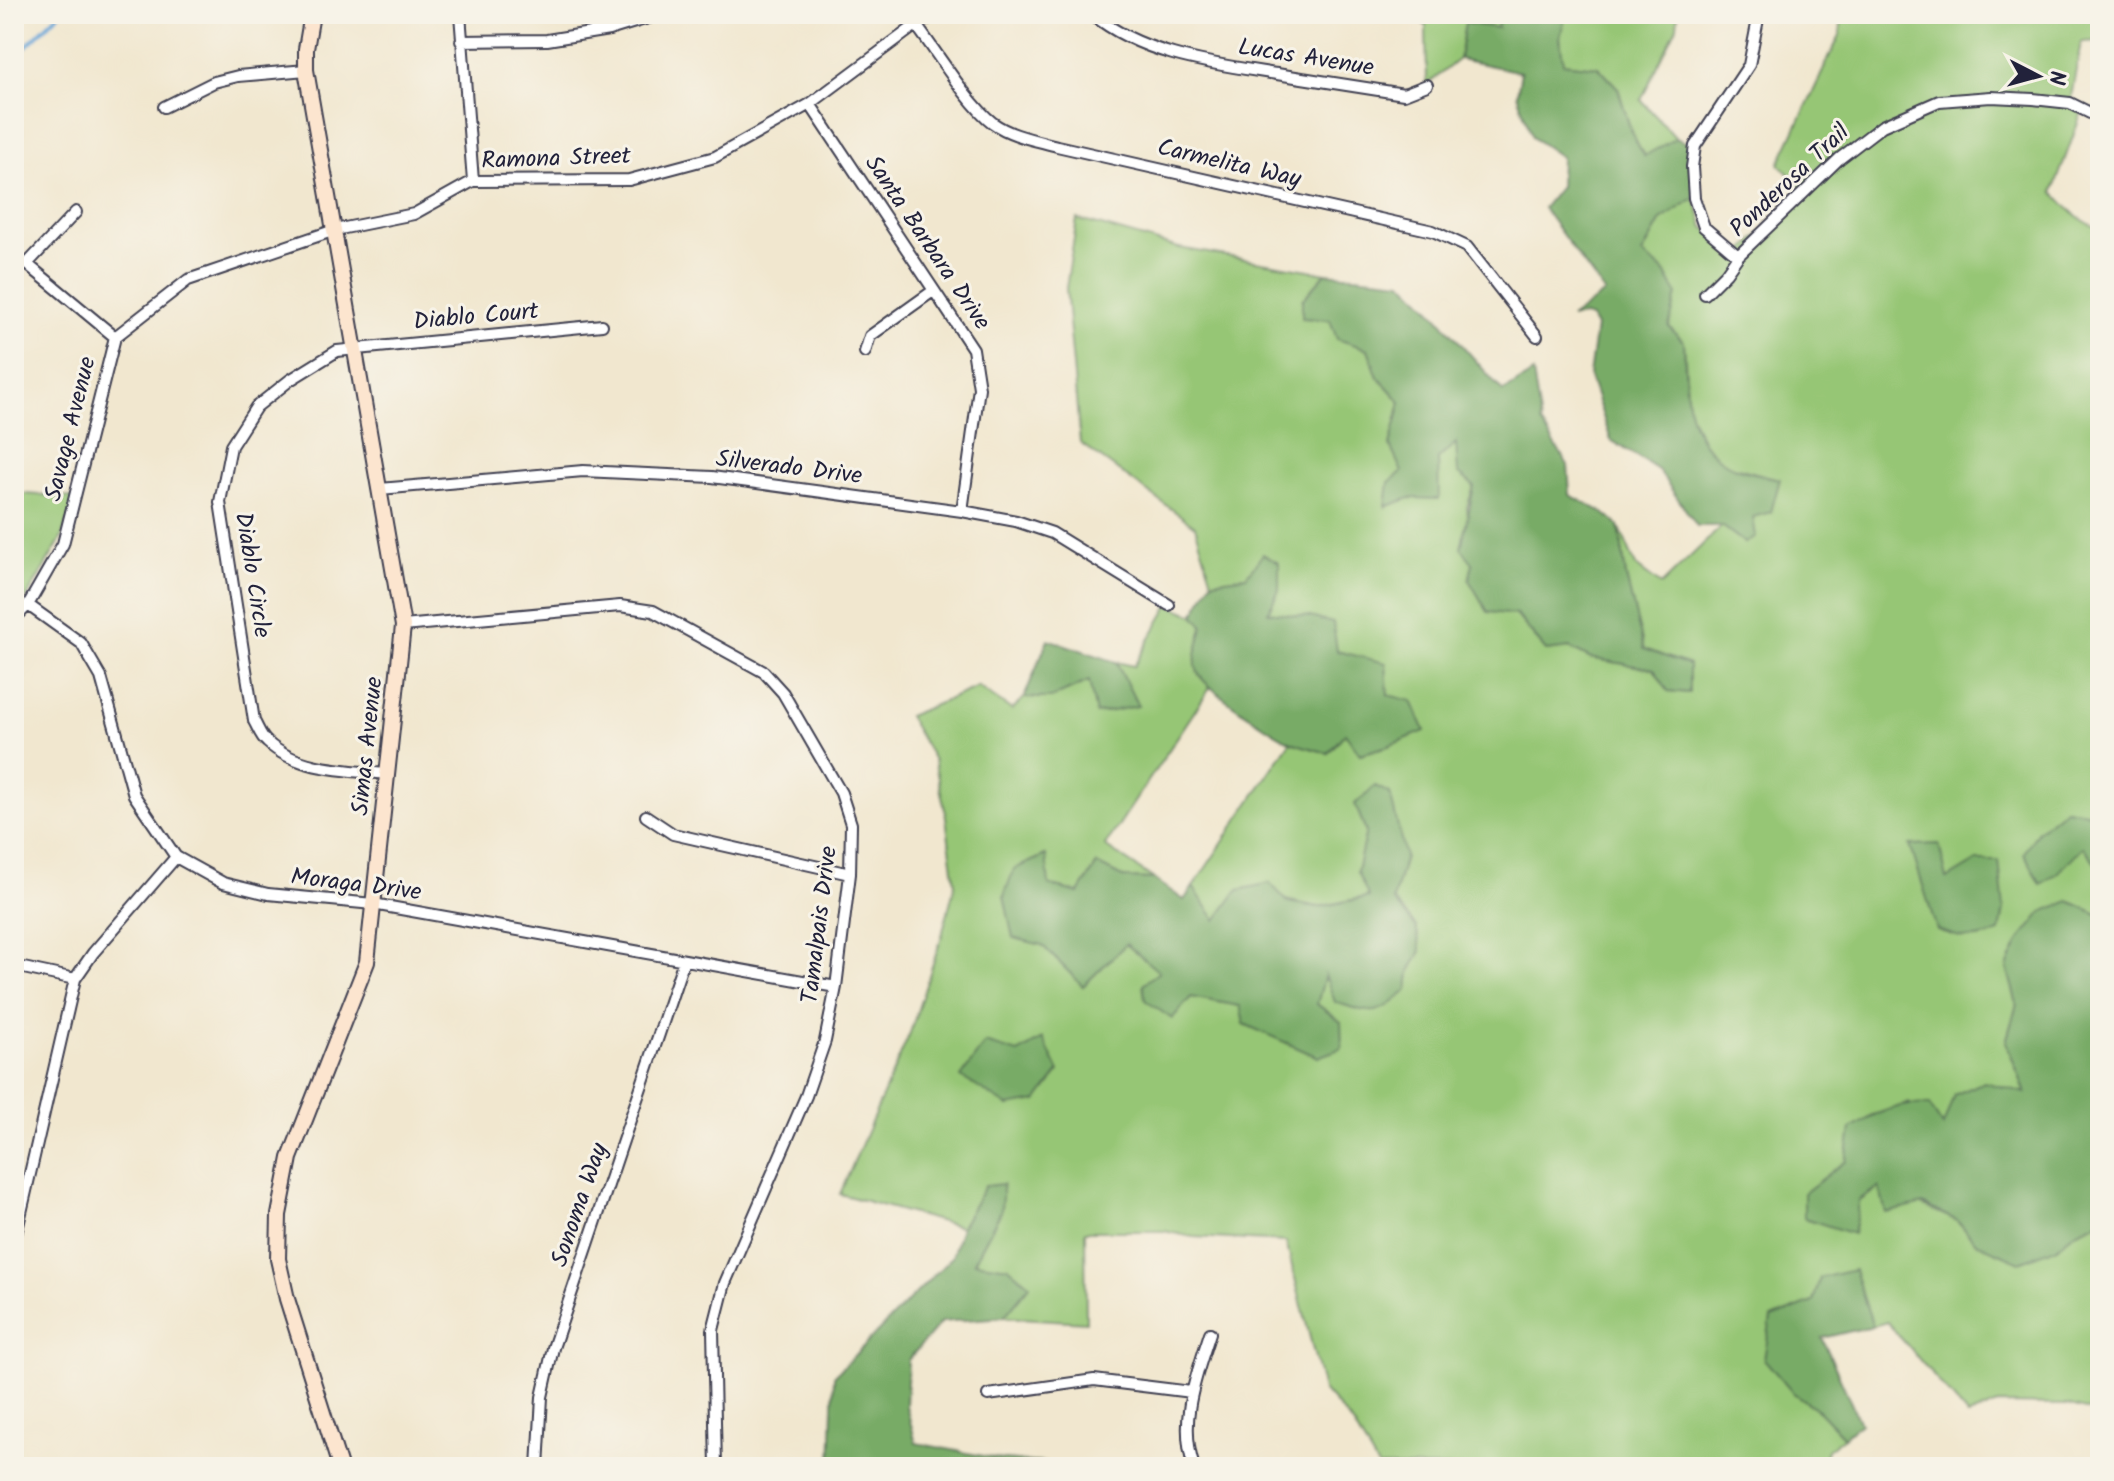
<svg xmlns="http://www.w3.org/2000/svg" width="2114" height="1481" viewBox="0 0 2114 1481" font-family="Kalam,sans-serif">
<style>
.green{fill:#96c675;stroke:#5c7458;stroke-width:2;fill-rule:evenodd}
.forest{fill:#78ab66;stroke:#4d6650;stroke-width:2}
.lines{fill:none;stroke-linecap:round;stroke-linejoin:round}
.stream{stroke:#64a3d6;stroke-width:4}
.street-casing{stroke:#414051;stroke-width:14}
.secondary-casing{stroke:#414051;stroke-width:18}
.street{stroke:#fff;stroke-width:10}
.secondary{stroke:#fce5cf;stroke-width:14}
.labels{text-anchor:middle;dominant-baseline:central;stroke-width:6;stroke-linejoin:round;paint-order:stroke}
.street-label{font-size:24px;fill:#22223b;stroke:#f7f3e8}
</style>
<rect width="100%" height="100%" fill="#f7f3e8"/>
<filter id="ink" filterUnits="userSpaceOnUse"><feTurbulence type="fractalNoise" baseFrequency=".0125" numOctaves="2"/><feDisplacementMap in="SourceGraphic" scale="16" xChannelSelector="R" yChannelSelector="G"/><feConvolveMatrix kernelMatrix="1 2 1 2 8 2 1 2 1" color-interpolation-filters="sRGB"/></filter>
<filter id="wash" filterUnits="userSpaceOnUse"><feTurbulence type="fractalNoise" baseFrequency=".006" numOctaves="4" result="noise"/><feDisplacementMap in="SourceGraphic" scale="32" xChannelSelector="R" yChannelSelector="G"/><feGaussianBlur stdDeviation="1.8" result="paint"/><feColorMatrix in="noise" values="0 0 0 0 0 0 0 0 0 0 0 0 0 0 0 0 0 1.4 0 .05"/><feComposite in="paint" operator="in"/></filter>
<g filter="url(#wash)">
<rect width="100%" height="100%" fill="#f1e7cf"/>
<path class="green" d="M 1413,14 L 1497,14 L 1498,28 L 1465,24 L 1459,59 L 1427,85 L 1426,26 Z
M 1566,14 L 1678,14 L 1677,27 L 1641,100 L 1676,138 L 1644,157 L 1631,131 L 1618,88 L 1598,67 L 1563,64 L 1560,37 Z
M 1842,14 L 2100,14 L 2100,41 L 2081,42 L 2070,103 L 2083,109 L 2053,192 L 2076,216 L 2100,230 L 2100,814 L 2064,809 L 2056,874 L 2083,846 L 2100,868 L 2100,915 L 2069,901 L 2007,967 L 2017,1004 L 2006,1042 L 2026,1094 L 1944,1127 L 1909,1103 L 1876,1114 L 1851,1129 L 1847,1161 L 1805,1193 L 1804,1218 L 1827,1224 L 1880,1187 L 1958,1221 L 1976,1243 L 2056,1248 L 2075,1232 L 2100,1221 L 2100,1414 L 2067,1405 L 1998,1404 L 1968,1416 L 1887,1322 L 1873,1326 L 1854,1271 L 1813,1302 L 1771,1318 L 1792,1392 L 1819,1411 L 1844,1437 L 1827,1450 L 1822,1467 L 1378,1467 L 1353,1424 L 1323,1390 L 1286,1242 L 1193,1237 L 1164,1231 L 1085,1231 L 1086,1322 L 1004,1317 L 1029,1284 L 1008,1267 L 974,1262 L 1001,1212 L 985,1187 L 961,1227 L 840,1194 L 910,1033 L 941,939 L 955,884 L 945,810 L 934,760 L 908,716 L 978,687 L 1012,710 L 1024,698 L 1051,698 L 1089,681 L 1137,705 L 1116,662 L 1134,666 L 1169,605 L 1194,615 L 1203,625 C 1200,658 1186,656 1210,688 L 1105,846 L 1154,879 L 1124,878 L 1097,864 L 1079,893 L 1048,885 L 1045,855 L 1014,870 L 1042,945 L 1083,986 L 1126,944 L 1160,972 L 1172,1018 L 1191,997 L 1240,1006 L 1287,1043 L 1318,1057 L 1341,1022 L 1317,1004 L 1325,974 L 1408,990 L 1410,971 L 1421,951 L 1416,927 L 1393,900 L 1405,856 L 1355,804 L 1366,831 L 1357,872 L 1370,896 L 1318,907 L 1238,890 L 1216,921 L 1193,887 L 1290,742 L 1328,753 L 1345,733 L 1360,754 L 1388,746 L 1424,731 L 1337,651 L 1310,617 L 1267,613 L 1246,576 L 1212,581 L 1195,526 L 1080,443 L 1066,288 L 1077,219 L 1179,248 L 1326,273 L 1302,300 L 1330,320 L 1338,339 L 1368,349 L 1378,377 L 1401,402 L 1390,446 L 1403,472 L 1386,506 L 1410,497 L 1438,499 L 1438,459 L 1456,442 L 1474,486 L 1467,507 L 1473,563 L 1546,651 L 1570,648 L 1589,658 L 1654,669 L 1668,691 L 1688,693 L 1689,665 L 1644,649 L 1626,577 L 1619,526 L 1636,566 L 1661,585 L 1722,526 L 1745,543 L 1753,517 L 1779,479 L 1727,465 L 1704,444 L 1688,410 L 1684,342 L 1669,327 L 1665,272 L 1642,254 L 1661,220 L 1694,198 L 1704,227 L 1738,256 L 1805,191 L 1779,164 L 1840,35 ZM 1042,1039 L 1008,1106 L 990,1093 L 1018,1053 Z
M 14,493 L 75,498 L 61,539 L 14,619 Z"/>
<path class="forest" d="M 1497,14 L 1566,14 L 1560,37 L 1563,63 L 1598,67 L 1618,88 L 1631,131 L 1644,156 L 1676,138 L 1695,146 L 1694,198 L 1661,220 L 1642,254 L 1665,272 L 1677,294 L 1669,327 L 1684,342 C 1686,386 1682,438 1727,464 C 1741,472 1764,475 1780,479 L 1771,512 L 1753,517 L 1756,536 L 1745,543 L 1722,526 L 1697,526 L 1658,470 L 1611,440 L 1589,375 L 1596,327 L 1591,318 L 1584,316 L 1570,318 L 1605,293 L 1543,208 L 1560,187 L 1561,157 L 1532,137 L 1517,94 L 1521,72 L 1459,59 L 1465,23 L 1498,28 Z
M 1326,273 L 1402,281 L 1429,307 L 1503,392 L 1533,373 L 1541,423 L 1568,465 L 1570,495 L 1604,513 L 1619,526 L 1626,577 L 1644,649 L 1689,665 L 1689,693 L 1668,691 L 1654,669 L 1589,658 L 1570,648 L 1546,651 L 1517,615 L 1488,612 L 1469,580 L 1473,563 L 1461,548 L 1474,486 L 1458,473 L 1456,443 L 1438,459 L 1439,499 L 1410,498 L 1386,507 L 1389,482 L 1402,472 L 1390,446 L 1401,402 L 1378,377 L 1368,349 L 1337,339 L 1330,320 L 1302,318 L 1302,300 Z
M 1263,554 L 1279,563 L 1279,590 L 1268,612 L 1310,617 L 1333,623 L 1337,651 L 1386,663 L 1388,695 L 1412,701 L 1425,731 L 1388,746 L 1360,754 L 1345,733 L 1328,753 C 1316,749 1303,747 1292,742 C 1275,735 1205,688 1198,673 C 1191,656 1201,642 1203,625 L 1194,615 L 1212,581 L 1246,576 Z
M 1048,639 L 1116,662 L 1138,706 L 1096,714 L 1089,681 L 1051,698 L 1024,698 Z
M 1375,786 L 1390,793 L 1405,856 L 1393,900 L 1416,927 L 1421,951 L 1410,971 L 1408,990 C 1378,1017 1373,1015 1335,1002 L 1325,975 L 1317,1004 L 1341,1022 L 1342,1048 L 1318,1057 L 1244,1024 L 1240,1006 L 1191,997 L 1172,1019 L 1145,1000 L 1143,984 L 1159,972 L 1126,944 L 1083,986 L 1042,945 L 1013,938 L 1004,896 L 1014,869 L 1046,855 L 1049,885 L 1079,893 L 1097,864 L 1124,878 L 1154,879 L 1184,900 L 1193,887 L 1216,920 L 1238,890 L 1270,883 L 1288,902 L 1318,907 L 1369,897 L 1357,872 L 1366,831 L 1355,804 Z
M 2065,809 L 2100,814 L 2100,868 L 2083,847 L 2056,874 L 2041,884 L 2024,853 L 2038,831 Z
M 1939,844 L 1947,879 L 1977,861 L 1999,861 L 2004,909 L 2000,932 C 1974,942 1963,939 1937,930 L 1910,845 Z
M 2069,901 L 2100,915 L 2100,1221 L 2075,1232 L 2056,1248 L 2020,1262 L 1976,1243 L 1958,1221 L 1923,1204 L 1886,1213 L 1879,1187 L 1860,1199 L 1853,1234 L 1804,1218 L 1804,1193 L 1846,1161 L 1851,1129 C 1878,1113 1897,1102 1929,1105 L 1943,1126 L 1954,1095 L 1984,1082 L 2026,1093 L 2006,1042 L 2017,1004 L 2007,967 L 2019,941 L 2042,912 Z
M 1043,1039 L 1059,1072 L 1037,1101 L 1008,1106 L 961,1077 L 985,1043 L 1018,1053 Z
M 1003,1184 L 1001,1211 L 974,1262 L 1008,1267 L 1030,1285 L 1004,1317 L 941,1322 L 908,1360 L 906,1406 L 916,1443 L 1003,1460 L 1100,1467 L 831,1467 L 834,1376 L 952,1257 L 961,1227 L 985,1186 Z
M 1854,1270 L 1873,1326 L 1822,1338 L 1860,1423 L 1844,1437 L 1819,1411 L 1792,1392 L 1764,1359 L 1771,1318 L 1813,1302 L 1820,1278 Z"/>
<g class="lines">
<path class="stream" d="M 14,58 L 59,14"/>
</g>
</g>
<g filter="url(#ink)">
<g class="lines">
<defs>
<path id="street" d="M 460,14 L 473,181
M 1092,14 C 1143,56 1214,64 1277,74 C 1319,81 1361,87 1404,94 L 1427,85
M 916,25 C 936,51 968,104 993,123 C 1011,136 1036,140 1057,146 L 1433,231 L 1467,247 L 1537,336
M 461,41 L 547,40 L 609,30 L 661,14
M 810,104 L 973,349 L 979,388 L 962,511
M 164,107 L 214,82 L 238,76 L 306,70
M 76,212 L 27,264 L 115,337
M 1738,256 L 1704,227 L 1694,198 L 1692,167 L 1695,146 L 1749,65 L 1759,14
M 1705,294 L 1726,273 L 1738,256 L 1839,159 L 1882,126 L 1939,101 L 1991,97 L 2033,99 L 2070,103 L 2100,118
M 865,352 L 870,336 L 933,291
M 380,489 L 583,471 L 712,477 L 962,511 L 1016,521 L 1052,533 L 1169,605
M 28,605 L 81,643 L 101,677 L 134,795 L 176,857 L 223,883 L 268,894 L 373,904 L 836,987
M 14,619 L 28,605 L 63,544 L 115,337 L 188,280 L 335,230 L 414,214 L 473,181 L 629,180 L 715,157 L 810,104 L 916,25 L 936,14
M 403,626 L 620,606 L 653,611 L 764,672 L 783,693 L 841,793 L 851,824 L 850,874 L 836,987 L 825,1041 L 806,1096 L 725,1283 L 713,1330 L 716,1467
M 388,774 C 348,770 298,771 267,742 C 261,737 258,728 254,721 L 220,502 L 231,446 L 256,407 L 290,380 L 337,351 L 602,325
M 646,816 L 673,834 L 850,874
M 14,966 L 75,979
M 14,1243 L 75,979 L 93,953 L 176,857
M 988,1395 L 1094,1380 L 1191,1392
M 538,1467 L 542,1397 L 553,1348 L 684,960
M 1194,1467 C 1178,1421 1196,1377 1210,1333"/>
<path id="secondary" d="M 312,14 L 306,49 L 306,70 L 403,626 L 367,962 L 290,1158 L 279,1215 L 278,1259 L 287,1299 L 340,1467"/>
</defs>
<use href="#street" class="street-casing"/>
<use href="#secondary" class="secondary-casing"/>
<use href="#street" class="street"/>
<use href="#secondary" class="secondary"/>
</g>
</g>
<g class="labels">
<g class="street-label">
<text transform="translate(1306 58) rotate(9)">Lucas Avenue</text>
<text transform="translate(556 159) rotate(-2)">Ramona Street</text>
<text transform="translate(1229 164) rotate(13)">Carmelita Way</text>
<text transform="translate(1790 181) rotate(-43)">Ponderosa Trail</text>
<text transform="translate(927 243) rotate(56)">Santa Barbara Drive</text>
<text transform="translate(476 317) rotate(-5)">Diablo Court</text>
<text transform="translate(71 429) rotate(-76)">Savage Avenue</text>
<text transform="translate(789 468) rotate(7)">Silverado Drive</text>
<text transform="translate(252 575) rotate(81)">Diablo Circle</text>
<text transform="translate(368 746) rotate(-84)">Simas Avenue</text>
<text transform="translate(356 885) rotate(7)">Moraga Drive</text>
<text transform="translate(820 925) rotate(-83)">Tamalpais Drive</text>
<text transform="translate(580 1205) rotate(-71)">Sonoma Way</text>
</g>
</g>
<rect width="2114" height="1481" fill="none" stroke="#f7f3e8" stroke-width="48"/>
<g transform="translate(2038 76) rotate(96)" stroke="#f7f3e8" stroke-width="6" paint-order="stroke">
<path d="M0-6L14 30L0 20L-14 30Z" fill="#22223b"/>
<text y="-12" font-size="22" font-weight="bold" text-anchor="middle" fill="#22223b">N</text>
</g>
</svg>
